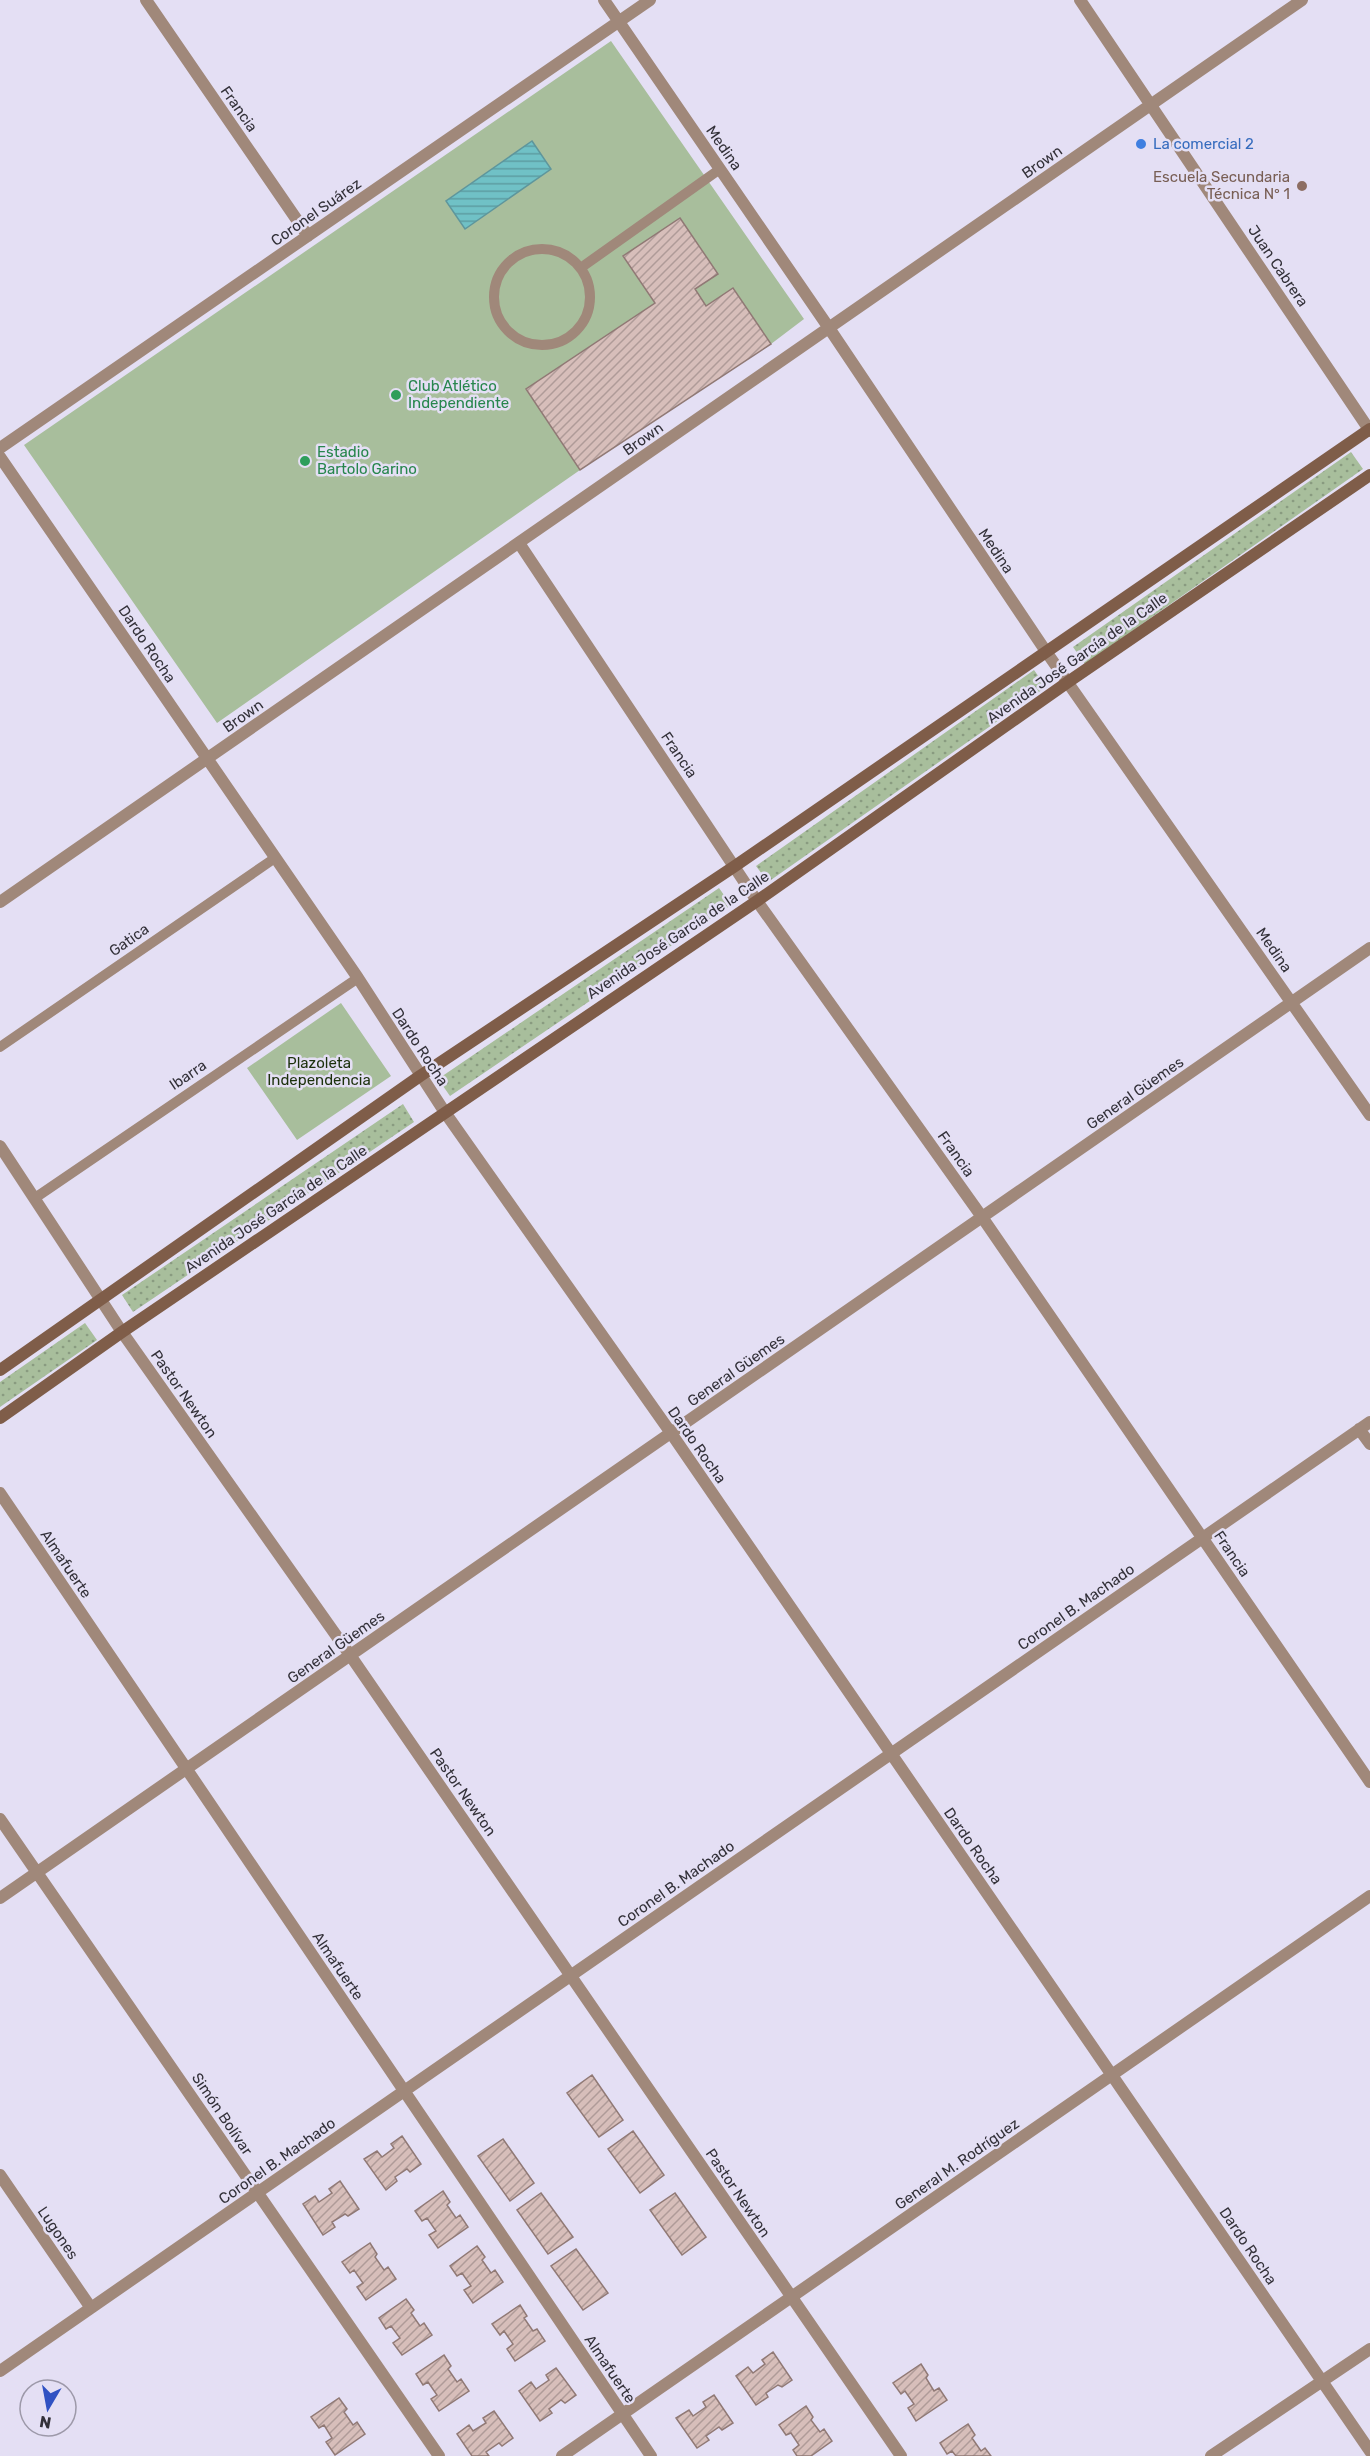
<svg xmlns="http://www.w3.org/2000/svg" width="1370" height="2456" viewBox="0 0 1370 2456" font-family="Rubik,sans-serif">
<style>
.grass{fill:url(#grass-dots)}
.park{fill:#a8be9c}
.water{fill:url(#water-rules);stroke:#5e969c;stroke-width:1.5}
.building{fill:url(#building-hatch);stroke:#907975;stroke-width:1.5}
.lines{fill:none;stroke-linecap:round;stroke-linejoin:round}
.service{stroke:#a0887a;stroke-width:10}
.minor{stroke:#a0887a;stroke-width:12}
.secondary{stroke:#7f5d49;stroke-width:12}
.shop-dot{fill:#3f7fe0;stroke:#e4dff4;stroke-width:2}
.education-dot{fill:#8d6e63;stroke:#e4dff4;stroke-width:2}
.leisure-dot{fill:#2e9e5b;stroke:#e4dff4;stroke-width:2}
.labels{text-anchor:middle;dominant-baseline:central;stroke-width:5;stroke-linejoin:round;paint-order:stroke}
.street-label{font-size:15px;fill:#333139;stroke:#e4dff4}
.shop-label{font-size:15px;fill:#366cbe;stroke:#e4dff4;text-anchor:start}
.education-label{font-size:15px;fill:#785e54;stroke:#e4dff4;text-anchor:end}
.leisure-label{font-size:15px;fill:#27864d;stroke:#e4dff4;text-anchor:start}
.park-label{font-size:15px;fill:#1c310c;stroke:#e4dff4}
</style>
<defs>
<pattern id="grass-dots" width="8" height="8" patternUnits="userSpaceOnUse" patternTransform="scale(1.5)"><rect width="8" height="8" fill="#a8be9c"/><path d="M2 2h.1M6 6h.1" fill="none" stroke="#899b80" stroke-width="1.8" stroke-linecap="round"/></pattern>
<pattern id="water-rules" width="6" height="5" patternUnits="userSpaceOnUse" patternTransform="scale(1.5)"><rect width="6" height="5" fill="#70c1c6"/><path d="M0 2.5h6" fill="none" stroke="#5d9da2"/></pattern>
<pattern id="building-hatch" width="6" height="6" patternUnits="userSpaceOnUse" patternTransform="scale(1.5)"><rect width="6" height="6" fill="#d7beba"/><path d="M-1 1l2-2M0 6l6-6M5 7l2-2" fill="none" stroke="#af9b98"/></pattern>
</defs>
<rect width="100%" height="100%" fill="#e4dff4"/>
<path class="grass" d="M 1351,452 L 1363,469 L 1085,664 L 1073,647 Z
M 1034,670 L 1046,687 L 768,882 L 756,866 Z
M 719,888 L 731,905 L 450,1096 L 438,1079 Z
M 403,1104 L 414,1122 L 133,1312 L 122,1295 Z
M 85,1323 L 97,1340 L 0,1407 L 0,1382 Z"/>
<path class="park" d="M 611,41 L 804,319 L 771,344 L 580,470 L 217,723 L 24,445 Z
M 341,1003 L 391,1076 L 297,1140 L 247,1068 Z"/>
<path class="water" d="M 532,141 L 551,169 L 465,229 L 446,201 Z"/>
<path class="building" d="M 680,218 L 718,274 L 695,289 L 706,306 L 733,288 L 771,344 L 580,470 L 526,389 L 655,303 L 623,256 Z
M 592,2075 L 623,2120 L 599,2137 L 567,2093 Z
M 633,2131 L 664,2175 L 640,2193 L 608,2149 Z
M 402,2136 L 421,2164 L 410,2172 L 407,2169 L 395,2177 L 397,2181 L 386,2190 L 364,2159 L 377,2151 L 382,2157 L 394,2148 L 391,2144 Z
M 503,2139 L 534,2183 L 510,2201 L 478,2156 Z
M 340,2181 L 359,2209 L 348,2216 L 345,2214 L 332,2222 L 335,2227 L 323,2235 L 303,2204 L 315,2196 L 319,2202 L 332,2193 L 329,2189 Z
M 443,2191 L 450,2202 L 447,2205 L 456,2218 L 460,2215 L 468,2227 L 438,2248 L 429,2235 L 436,2231 L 427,2218 L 422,2221 L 415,2211 Z
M 541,2193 L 573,2237 L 548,2254 L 517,2210 Z
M 675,2193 L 706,2237 L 682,2255 L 650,2210 Z
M 370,2243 L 377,2254 L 375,2257 L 384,2270 L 388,2267 L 396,2279 L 366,2300 L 357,2287 L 363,2283 L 354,2270 L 350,2273 L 342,2262 Z
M 477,2246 L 485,2257 L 482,2260 L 491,2273 L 495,2270 L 503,2282 L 473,2303 L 464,2290 L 471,2286 L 462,2273 L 457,2276 L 450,2266 Z
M 576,2249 L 608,2293 L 583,2310 L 551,2266 Z
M 406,2299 L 414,2310 L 411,2313 L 420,2326 L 424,2323 L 432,2335 L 402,2355 L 393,2343 L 400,2338 L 391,2326 L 386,2329 L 379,2318 Z
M 520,2305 L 527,2316 L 524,2318 L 533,2331 L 537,2329 L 545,2341 L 515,2361 L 507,2349 L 513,2344 L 504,2331 L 500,2335 L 492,2324 Z
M 773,2352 L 792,2380 L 782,2387 L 778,2385 L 766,2393 L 768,2397 L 756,2405 L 736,2376 L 748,2367 L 753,2373 L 765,2364 L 762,2360 Z
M 444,2355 L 451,2366 L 448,2369 L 457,2382 L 461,2379 L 469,2391 L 439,2411 L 431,2399 L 437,2395 L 428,2382 L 423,2385 L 416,2374 Z
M 921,2364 L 928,2375 L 926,2378 L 934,2391 L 939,2388 L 947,2400 L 916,2421 L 908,2408 L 914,2404 L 905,2391 L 901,2394 L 893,2383 Z
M 556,2368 L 576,2395 L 565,2403 L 561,2400 L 549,2409 L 552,2413 L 540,2421 L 519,2391 L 531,2382 L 536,2389 L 549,2380 L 546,2375 Z
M 714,2395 L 733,2423 L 722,2430 L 719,2427 L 706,2436 L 709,2440 L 697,2448 L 676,2418 L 689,2410 L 693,2416 L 706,2407 L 703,2402 Z
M 339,2398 L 347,2409 L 344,2412 L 353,2425 L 357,2422 L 365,2434 L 335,2455 L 326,2442 L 332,2438 L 324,2425 L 319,2428 L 311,2417 Z
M 806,2406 L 813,2417 L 811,2420 L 820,2432 L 824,2429 L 832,2441 L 811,2456 L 797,2456 L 793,2450 L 799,2445 L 791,2433 L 786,2435 L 779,2425 Z
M 494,2411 L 513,2438 L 502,2446 L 499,2443 L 486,2452 L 489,2456 L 472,2456 L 457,2434 L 469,2425 L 473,2431 L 486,2423 L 483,2418 Z
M 968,2424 L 975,2435 L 972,2438 L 981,2451 L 985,2448 L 991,2456 L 956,2456 L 952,2451 L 947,2454 L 940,2443 Z"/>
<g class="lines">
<path class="service" d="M494 297a48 48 0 1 1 96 0a48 48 0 1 1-96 0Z
M 582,267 L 720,169
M 0,1047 L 275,858
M 35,1198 L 358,978"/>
<path class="minor" d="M 146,0 L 308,236
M 604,0 L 829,328 L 1045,650 L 1370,1115
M 1080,0 L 1370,431
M 0,448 L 650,0
M 0,457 L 358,978 L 444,1111 L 671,1433 L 1370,2451
M 519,543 L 757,901 L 982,1217 L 1370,1782
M 0,902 L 1302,0
M 0,1146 L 122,1332 L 350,1655 L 901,2456
M 1359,1429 L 1370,1444
M 0,1493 L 651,2456
M 0,1819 L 439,2456
M 0,1898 L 1370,948
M 0,2175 L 91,2308
M 0,2371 L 1370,1422
M 562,2456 L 1370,1896
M 1211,2456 L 1370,2349"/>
<path class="secondary" d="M 0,1370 L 420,1076 L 735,866 L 1370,429
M 0,1418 L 122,1332 L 757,901 L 1068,682 L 1370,475"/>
</g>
<circle class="shop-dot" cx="1141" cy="144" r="6"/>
<circle class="education-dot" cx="1302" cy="186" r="6"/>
<g class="leisure-dot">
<circle cx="396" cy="395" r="6"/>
<circle cx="305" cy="461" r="6"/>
</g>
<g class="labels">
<g class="street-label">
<text transform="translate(239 109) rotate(55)">Francia</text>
<text transform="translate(724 148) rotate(55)">Medina</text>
<text transform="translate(1042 162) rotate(-35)">Brown</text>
<text transform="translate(316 212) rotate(-35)">Coronel Suárez</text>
<text transform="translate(1278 266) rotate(56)">Juan Cabrera</text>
<text transform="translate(643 439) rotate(-35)">Brown</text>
<text transform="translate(996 551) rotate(56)">Medina</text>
<text transform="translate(147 644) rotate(56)">Dardo Rocha</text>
<text transform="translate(1077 658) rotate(-35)">Avenida José García de la Calle</text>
<text transform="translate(243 716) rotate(-35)">Brown</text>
<text transform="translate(679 755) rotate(56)">Francia</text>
<text transform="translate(678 935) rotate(-34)">Avenida José García de la Calle</text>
<text transform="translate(129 940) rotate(-35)">Gatica</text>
<text transform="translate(1274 950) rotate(55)">Medina</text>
<text transform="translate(420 1047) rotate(57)">Dardo Rocha</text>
<text transform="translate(188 1075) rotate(-34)">Ibarra</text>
<text transform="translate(1135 1093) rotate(-35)">General Güemes</text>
<text transform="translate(956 1154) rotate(55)">Francia</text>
<text transform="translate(276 1209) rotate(-34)">Avenida José García de la Calle</text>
<text transform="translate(736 1370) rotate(-35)">General Güemes</text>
<text transform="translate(184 1394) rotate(55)">Pastor Newton</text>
<text transform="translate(697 1445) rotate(55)">Dardo Rocha</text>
<text transform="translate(1232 1554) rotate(56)">Francia</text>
<text transform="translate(66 1564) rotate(56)">Almafuerte</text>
<text transform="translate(1076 1607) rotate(-35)">Coronel B. Machado</text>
<text transform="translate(336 1647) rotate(-35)">General Güemes</text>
<text transform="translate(463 1792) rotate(55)">Pastor Newton</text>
<text transform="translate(973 1846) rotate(55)">Dardo Rocha</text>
<text transform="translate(676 1884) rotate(-35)">Coronel B. Machado</text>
<text transform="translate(338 1966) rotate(56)">Almafuerte</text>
<text transform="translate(222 2114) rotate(56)">Simón Bolívar</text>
<text transform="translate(277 2161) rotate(-35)">Coronel B. Machado</text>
<text transform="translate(957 2164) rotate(-35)">General M. Rodríguez</text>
<text transform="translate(738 2193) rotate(56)">Pastor Newton</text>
<text transform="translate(58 2233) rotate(56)">Lugones</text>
<text transform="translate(1248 2246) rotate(56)">Dardo Rocha</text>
<text transform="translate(610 2369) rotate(56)">Almafuerte</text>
</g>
<g class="shop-label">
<text x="1153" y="144">La comercial 2</text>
</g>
<g class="education-label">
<text x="1290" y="177">Escuela Secundaria<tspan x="1290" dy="17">Técnica N° 1</tspan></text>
</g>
<g class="leisure-label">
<text x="408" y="386">Club Atlético<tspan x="408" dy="17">Independiente</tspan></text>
<text x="317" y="452">Estadio<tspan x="317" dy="17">Bartolo Garino</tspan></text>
</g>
<g class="park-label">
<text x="319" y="1063">Plazoleta<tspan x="319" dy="17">Independencia</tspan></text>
</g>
</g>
<g transform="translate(48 2408) rotate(190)"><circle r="28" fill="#e4dff4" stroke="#9d99a9" stroke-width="1.5"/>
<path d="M0-4.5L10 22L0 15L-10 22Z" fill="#3152c3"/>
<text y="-9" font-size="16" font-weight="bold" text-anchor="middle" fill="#333139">N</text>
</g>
</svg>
